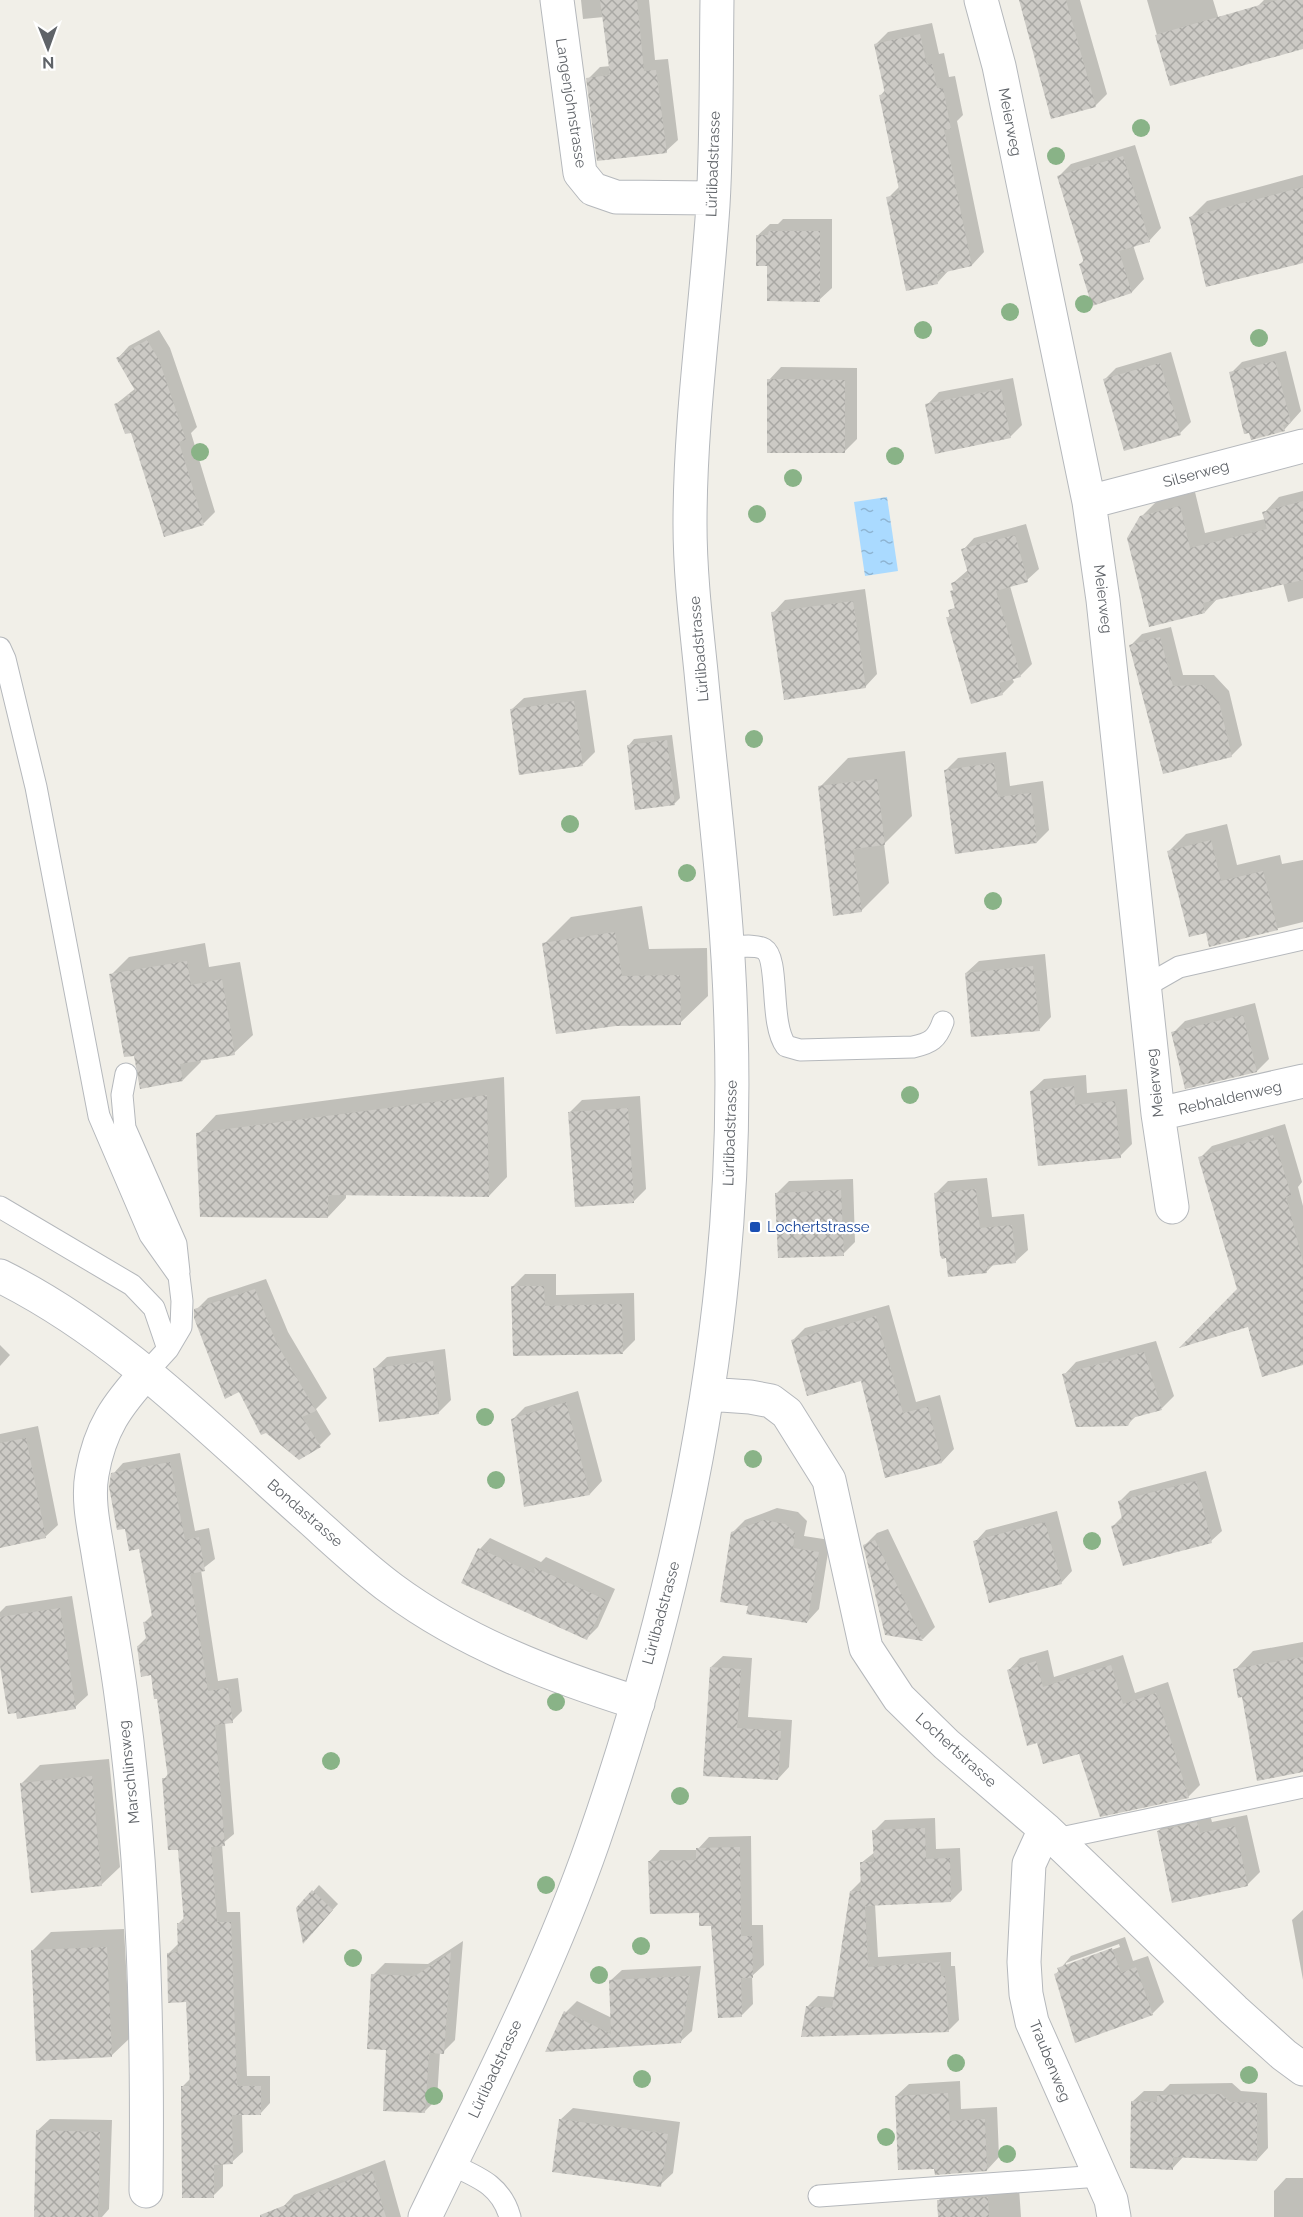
<svg xmlns="http://www.w3.org/2000/svg" width="1303" height="2217" viewBox="0 0 1303 2217" font-family="Raleway,sans-serif">
<style>
.water{fill:url(#water-ripples)}
.shadow{fill:#0003;fill-rule:evenodd}
.building{fill:url(#building-cross-hatch)}
.lines{fill:none;stroke-linecap:round;stroke-linejoin:round}
.service-casing{stroke:#b5b8bc;stroke-width:23}
.minor-casing{stroke:#b5b8bc;stroke-width:35}
.service{stroke:#fff;stroke-width:21}
.minor{stroke:#fff;stroke-width:33}
.tree{fill:#89b387}
.transit-dot{fill:#1a4fb4;stroke:#fff;stroke-width:2}
.labels{text-anchor:middle;dominant-baseline:central;stroke-width:4.5;stroke-linejoin:round;paint-order:stroke}
.street-label{font-size:15px;fill:#5f6368;stroke:#fff}
.transit-label{font-size:15px;fill:#164399;stroke:#fff;text-anchor:start}
</style>
<defs>
<pattern id="water-ripples" width="26" height="14" patternUnits="userSpaceOnUse" patternTransform="scale(1.5)"><rect width="26" height="14" fill="#aadaff"/><path d="M2 4q2-2 4 0t4 0M15 11q2-2 4 0t4 0" fill="none" stroke="#8eb4d2"/></pattern>
<pattern id="building-cross-hatch" width="8" height="8" patternUnits="userSpaceOnUse" patternTransform="scale(1.5)"><rect width="8" height="8" fill="#cccac5"/><path d="M0 0l8 8M0 8l8-8" fill="none" stroke="#a9a8a4"/></pattern>
</defs>
<rect width="100%" height="100%" fill="#f1efe8"/>
<path class="water" d="M 887,497 L 898,571 L 865,576 L 854,502 Z"/>
<path class="shadow" d="M 581,0 L 649,0 L 655,60 L 668,59 L 678,140 L 666,151 L 588,79 L 600,67 L 611,66 L 604,17 L 583,19 Z
M 1043,0 L 1080,0 L 1107,94 L 1095,106 Z
M 1147,0 L 1213,0 L 1231,59 L 1171,84 Z
M 1264,0 L 1303,0 L 1303,47 L 1258,6 Z
M 932,23 L 939,54 L 944,53 L 949,77 L 955,76 L 963,115 L 957,121 L 984,252 L 972,265 L 950,269 L 938,282 L 888,198 L 900,186 L 881,95 L 885,90 L 876,44 L 888,32 Z
M 1135,145 L 1161,228 L 1149,241 L 1133,245 L 1144,279 L 1132,292 L 1093,304 L 1080,264 L 1084,260 L 1058,177 L 1071,164 Z
M 1303,175 L 1303,262 L 1190,218 L 1207,201 Z
M 783,219 L 832,219 L 832,288 L 819,300 L 769,265 L 757,236 L 770,224 L 778,224 Z
M 159,330 L 170,348 L 197,427 L 191,433 L 215,512 L 204,523 L 165,535 L 132,431 L 116,404 L 136,388 L 118,358 L 129,346 Z
M 1286,351 L 1301,411 L 1284,430 L 1231,373 L 1242,362 Z
M 1171,352 L 1191,422 L 1180,433 L 1105,379 L 1116,368 Z
M 781,367 L 857,368 L 857,439 L 844,452 L 769,380 Z
M 1013,378 L 1022,425 L 1010,437 L 927,405 L 939,392 Z
M 1303,491 L 1303,598 L 1288,602 L 1283,583 L 1218,598 L 1205,612 L 1141,517 L 1157,501 L 1195,492 L 1205,533 L 1265,519 L 1264,513 L 1279,497 Z
M 1026,524 L 1039,569 L 1027,580 L 1010,586 L 1032,664 L 1020,676 L 1012,678 L 1014,682 L 1002,694 L 948,618 L 956,605 L 953,583 L 968,570 L 963,550 L 974,538 Z
M 865,589 L 877,674 L 865,687 L 773,613 L 785,600 Z
M 1171,627 L 1183,675 L 1214,675 L 1229,691 L 1242,745 L 1231,756 L 1131,645 L 1142,634 Z
M 586,690 L 595,752 L 583,764 L 511,710 L 524,698 Z
M 672,735 L 680,798 L 674,804 L 629,745 L 634,739 Z
M 905,751 L 912,816 L 884,844 L 889,883 L 861,911 L 820,787 L 848,758 Z
M 1006,752 L 1010,786 L 1043,781 L 1049,830 L 1037,842 L 946,770 L 958,758 Z
M 1227,824 L 1237,865 L 1280,855 L 1282,864 L 1303,860 L 1303,922 L 1210,945 L 1207,931 L 1169,851 L 1186,834 Z
M 642,906 L 649,949 L 707,948 L 708,996 L 680,1023 L 544,944 L 571,917 Z
M 205,943 L 209,967 L 240,962 L 253,1035 L 234,1053 L 200,1059 L 201,1062 L 183,1080 L 135,1054 L 111,975 L 129,957 Z
M 1045,954 L 1051,1017 L 1039,1030 L 966,973 L 979,961 Z
M 1255,1003 L 1269,1059 L 1257,1071 L 1173,1033 L 1185,1021 Z
M 1086,1075 L 1087,1093 L 1127,1089 L 1132,1144 L 1120,1156 L 1031,1091 L 1044,1079 Z
M 504,1077 L 507,1177 L 489,1196 L 346,1194 L 346,1198 L 328,1217 L 198,1134 L 216,1115 Z
M 640,1096 L 646,1189 L 634,1201 L 569,1113 L 582,1100 Z
M 1285,1124 L 1302,1182 L 1298,1187 L 1303,1206 L 1303,1364 L 1239,1290 L 1200,1158 L 1212,1146 Z
M 987,1178 L 992,1217 L 1024,1214 L 1028,1250 L 1015,1262 L 994,1264 L 987,1271 L 935,1194 L 948,1181 Z
M 853,1179 L 855,1242 L 843,1254 L 777,1193 L 789,1181 Z
M 525,1274 L 556,1274 L 556,1295 L 634,1293 L 635,1340 L 623,1352 L 512,1287 Z
M 266,1279 L 288,1332 L 327,1398 L 316,1409 L 331,1434 L 320,1445 L 196,1310 L 208,1298 Z
M 889,1305 L 916,1402 L 940,1395 L 954,1449 L 942,1462 L 886,1476 L 862,1379 L 792,1341 L 805,1328 Z
M 1156,1341 L 1174,1396 L 1162,1408 L 1137,1415 L 1127,1425 L 1064,1375 L 1076,1362 Z
M 0,1345 L 10,1355 L 0,1366 Z
M 445,1349 L 451,1400 L 438,1413 L 374,1369 L 387,1357 Z
M 578,1391 L 602,1481 L 590,1494 L 525,1505 L 513,1419 L 525,1407 Z
M 38,1426 L 58,1525 L 45,1537 L 0,1546 L 0,1434 Z
M 180,1453 L 195,1531 L 209,1528 L 215,1559 L 201,1570 L 218,1681 L 238,1678 L 242,1711 L 232,1721 L 225,1722 L 234,1834 L 222,1844 L 227,1912 L 240,1912 L 247,2076 L 270,2076 L 270,2103 L 260,2114 L 242,2113 L 243,2152 L 232,2162 L 223,2163 L 223,2186 L 213,2196 L 182,2087 L 191,2078 L 188,2001 L 169,1953 L 179,1943 L 178,1924 L 185,1917 L 180,1848 L 164,1779 L 169,1773 L 158,1697 L 152,1674 L 138,1646 L 147,1637 L 144,1623 L 153,1614 L 140,1548 L 113,1474 L 123,1463 Z
M 1206,1471 L 1222,1531 L 1211,1541 L 1113,1526 L 1123,1516 L 1119,1502 L 1130,1491 Z
M 777,1508 L 798,1512 L 807,1521 L 804,1536 L 830,1540 L 819,1609 L 807,1622 L 749,1605 L 732,1533 L 745,1520 Z
M 1057,1511 L 1072,1571 L 1061,1583 L 975,1542 L 986,1530 Z
M 888,1529 L 935,1627 L 923,1639 L 886,1634 L 864,1546 L 877,1533 Z
M 490,1538 L 541,1562 L 546,1557 L 615,1589 L 598,1627 L 587,1638 L 463,1582 L 480,1549 Z
M 72,1596 L 88,1695 L 75,1707 L 17,1711 L 0,1656 L 0,1612 L 6,1606 Z
M 1303,1642 L 1303,1771 L 1243,1696 L 1235,1670 L 1253,1651 Z
M 1048,1650 L 1054,1677 L 1123,1655 L 1135,1693 L 1168,1682 L 1200,1785 L 1188,1797 L 1080,1753 L 1038,1742 L 1009,1670 L 1020,1658 Z
M 723,1656 L 752,1658 L 748,1717 L 792,1720 L 789,1767 L 778,1779 L 705,1774 L 711,1667 Z
M 109,1759 L 120,1867 L 101,1885 L 22,1783 L 40,1765 Z
M 1209,1811 L 1212,1822 L 1247,1815 L 1260,1872 L 1247,1885 L 1158,1831 L 1171,1819 Z
M 935,1818 L 936,1849 L 960,1848 L 962,1890 L 951,1901 L 875,1904 L 878,1957 L 951,1952 L 951,1966 L 955,1966 L 959,2020 L 948,2031 L 807,2007 L 818,1996 L 835,1997 L 851,1891 L 862,1880 L 861,1863 L 875,1852 L 874,1831 L 885,1820 Z
M 751,1836 L 752,1925 L 763,1925 L 764,1965 L 752,1976 L 753,2004 L 741,2016 L 712,1925 L 649,1862 L 660,1850 L 697,1850 L 709,1837 Z
M 319,1885 L 338,1904 L 309,1936 L 298,1909 Z
M 1303,1910 L 1303,1980 L 1292,1920 Z
M 124,1929 L 130,2038 L 111,2056 L 33,1950 L 51,1932 Z
M 1125,1937 L 1133,1961 L 1148,1956 L 1164,2002 L 1152,2014 L 1055,1975 L 1071,1956 ZM 1119,1944 L 1120,1947 L 1066,1966 L 1066,1963 Z
M 463,1941 L 455,2040 L 443,2052 L 440,2052 L 437,2099 L 425,2111 L 387,2048 L 373,1975 L 385,1963 L 428,1964 Z
M 701,1966 L 692,2031 L 680,2042 L 547,2051 L 566,2012 L 577,2001 L 612,2018 L 610,1981 L 622,1970 Z
M 960,2081 L 961,2109 L 997,2107 L 999,2157 L 987,2170 L 936,2167 L 896,2096 L 909,2084 Z
M 1232,2083 L 1241,2091 L 1267,2093 L 1268,2148 L 1257,2160 L 1183,2157 L 1172,2169 L 1132,2102 L 1144,2091 L 1163,2091 L 1170,2084 Z
M 573,2108 L 680,2122 L 673,2173 L 660,2185 L 560,2120 Z
M 50,2119 L 112,2120 L 109,2209 L 102,2217 L 35,2217 L 37,2131 Z
M 385,2160 L 401,2217 L 285,2217 L 282,2208 L 294,2195 Z
M 1286,2178 L 1303,2178 L 1303,2217 L 1274,2217 L 1274,2191 Z
M 1019,2188 L 1021,2217 L 939,2217 L 938,2201 L 949,2190 Z"/>
<path class="building" d="M 600,0 L 637,0 L 644,71 L 656,70 L 667,153 L 597,161 L 586,78 L 610,75 Z
M 1019,0 L 1066,0 L 1096,107 L 1051,119 Z
M 1277,0 L 1303,0 L 1303,49 L 1170,86 L 1155,35 Z
M 920,34 L 927,65 L 932,64 L 937,88 L 943,88 L 951,129 L 944,130 L 972,266 L 937,274 L 938,284 L 906,291 L 886,197 L 900,194 L 879,95 L 885,94 L 874,44 Z
M 1123,156 L 1150,242 L 1119,251 L 1132,293 L 1092,306 L 1079,264 L 1084,263 L 1057,176 Z
M 1303,187 L 1303,263 L 1206,287 L 1189,217 Z
M 769,231 L 820,231 L 820,302 L 767,301 L 767,266 L 756,266 L 756,235 L 768,235 Z
M 147,340 L 159,360 L 186,440 L 179,442 L 204,525 L 164,537 L 131,433 L 125,434 L 114,404 L 129,399 L 127,395 L 136,392 L 116,358 Z
M 1275,361 L 1291,423 L 1283,425 L 1285,431 L 1251,440 L 1249,433 L 1244,434 L 1229,372 Z
M 1160,363 L 1181,435 L 1124,451 L 1103,379 Z
M 767,379 L 845,380 L 845,453 L 767,453 Z
M 1001,389 L 1011,438 L 935,454 L 925,404 Z
M 1303,501 L 1303,580 L 1203,603 L 1205,613 L 1149,627 L 1127,538 L 1140,516 L 1180,506 L 1190,548 L 1267,529 L 1262,512 Z
M 1015,535 L 1028,582 L 996,591 L 1021,677 L 999,683 L 1003,695 L 971,704 L 946,617 L 950,617 L 948,610 L 955,608 L 950,591 L 953,590 L 951,583 L 969,577 L 961,549 Z
M 853,601 L 866,688 L 784,700 L 771,612 Z
M 1160,637 L 1173,686 L 1203,685 L 1219,702 L 1232,757 L 1163,774 L 1129,645 Z
M 574,701 L 583,766 L 519,775 L 510,709 Z
M 667,740 L 675,805 L 635,810 L 627,745 Z
M 994,763 L 998,797 L 1031,793 L 1037,843 L 955,854 L 944,770 Z
M 877,779 L 885,845 L 853,849 L 862,912 L 833,916 L 818,786 Z
M 1211,840 L 1221,881 L 1263,871 L 1278,930 L 1209,947 L 1206,933 L 1189,937 L 1167,851 Z
M 615,932 L 622,976 L 680,975 L 681,1025 L 616,1026 L 556,1034 L 542,943 Z
M 187,961 L 191,985 L 222,979 L 235,1055 L 180,1064 L 183,1081 L 140,1089 L 134,1056 L 124,1057 L 109,974 Z
M 1033,966 L 1040,1031 L 971,1037 L 965,973 Z
M 1243,1015 L 1257,1072 L 1185,1089 L 1171,1032 Z
M 1074,1086 L 1075,1105 L 1115,1101 L 1121,1158 L 1038,1166 L 1030,1091 Z
M 487,1095 L 489,1197 L 328,1195 L 328,1218 L 200,1217 L 196,1133 Z
M 628,1108 L 634,1203 L 575,1207 L 568,1112 Z
M 1273,1135 L 1291,1195 L 1286,1197 L 1303,1262 L 1303,1365 L 1262,1377 L 1248,1327 L 1179,1348 L 1237,1289 L 1198,1157 Z
M 976,1189 L 980,1228 L 1012,1225 L 1016,1263 L 987,1266 L 987,1273 L 948,1277 L 946,1258 L 942,1259 L 940,1255 L 934,1193 Z
M 841,1190 L 844,1256 L 778,1258 L 775,1193 Z
M 511,1286 L 544,1286 L 545,1306 L 622,1304 L 623,1354 L 513,1356 Z
M 255,1289 L 277,1344 L 316,1411 L 302,1417 L 321,1447 L 299,1460 L 266,1433 L 261,1435 L 239,1392 L 225,1399 L 194,1318 L 194,1309 Z
M 876,1316 L 903,1413 L 928,1407 L 942,1463 L 885,1478 L 861,1381 L 807,1396 L 791,1340 Z
M 1144,1352 L 1162,1410 L 1132,1418 L 1128,1426 L 1076,1427 L 1062,1374 Z
M 433,1361 L 439,1414 L 379,1422 L 373,1368 Z
M 566,1402 L 590,1495 L 524,1507 L 511,1419 Z
M 26,1438 L 46,1538 L 0,1548 L 0,1443 Z
M 170,1462 L 185,1540 L 199,1537 L 205,1571 L 190,1574 L 208,1691 L 228,1688 L 233,1723 L 215,1725 L 225,1846 L 211,1847 L 217,1922 L 231,1922 L 237,2086 L 261,2086 L 261,2115 L 232,2115 L 233,2164 L 214,2165 L 214,2198 L 182,2198 L 181,2086 L 190,2086 L 186,2002 L 168,2003 L 167,1953 L 178,1952 L 177,1923 L 184,1923 L 178,1850 L 168,1850 L 162,1778 L 168,1778 L 157,1699 L 154,1699 L 151,1675 L 141,1677 L 137,1646 L 147,1644 L 143,1622 L 153,1621 L 139,1549 L 129,1551 L 125,1529 L 117,1530 L 109,1487 L 111,1473 Z
M 1196,1481 L 1212,1543 L 1123,1566 L 1111,1526 L 1123,1523 L 1118,1501 Z
M 764,1520 L 785,1524 L 795,1533 L 793,1548 L 819,1552 L 807,1623 L 746,1614 L 748,1606 L 720,1602 L 731,1532 Z
M 1045,1522 L 1062,1584 L 989,1603 L 973,1541 Z
M 875,1540 L 907,1606 L 923,1641 L 885,1635 L 863,1545 Z
M 478,1548 L 535,1574 L 534,1567 L 606,1600 L 587,1640 L 461,1583 Z
M 60,1608 L 76,1709 L 17,1719 L 16,1713 L 8,1714 L 0,1666 L 0,1617 Z
M 1303,1657 L 1303,1772 L 1257,1781 L 1242,1697 L 1238,1698 L 1233,1669 Z
M 1036,1661 L 1043,1687 L 1111,1665 L 1123,1704 L 1156,1693 L 1189,1798 L 1100,1817 L 1079,1754 L 1043,1764 L 1037,1743 L 1027,1746 L 1007,1670 Z
M 710,1667 L 741,1669 L 737,1728 L 781,1731 L 778,1780 L 703,1776 Z
M 92,1776 L 102,1886 L 31,1893 L 20,1783 Z
M 1197,1822 L 1200,1833 L 1235,1826 L 1248,1886 L 1172,1903 L 1157,1831 Z
M 925,1828 L 926,1859 L 950,1858 L 951,1902 L 865,1906 L 868,1967 L 940,1962 L 941,1976 L 945,1976 L 949,2032 L 801,2037 L 806,2006 L 832,2008 L 850,1891 L 861,1891 L 860,1862 L 874,1862 L 872,1830 Z
M 740,1847 L 741,1936 L 752,1936 L 753,1978 L 741,1978 L 742,2017 L 718,2018 L 711,1926 L 699,1926 L 699,1913 L 650,1914 L 648,1861 L 696,1860 L 696,1848 Z
M 312,1890 L 333,1910 L 303,1944 L 296,1908 Z
M 107,1947 L 112,2057 L 36,2061 L 31,1950 Z
M 1112,1948 L 1121,1973 L 1136,1967 L 1153,2015 L 1075,2043 L 1054,1974 L 1059,1972 L 1057,1968 Z
M 451,1952 L 444,2054 L 429,2053 L 425,2113 L 383,2111 L 386,2050 L 367,2049 L 371,1974 L 415,1976 Z
M 690,1976 L 681,2043 L 545,2052 L 564,2011 L 611,2034 L 609,1980 Z
M 948,2093 L 950,2121 L 985,2119 L 987,2171 L 935,2175 L 934,2169 L 898,2170 L 895,2096 Z
M 1221,2094 L 1230,2102 L 1257,2103 L 1257,2161 L 1173,2157 L 1173,2170 L 1130,2168 L 1131,2101 L 1157,2102 L 1157,2095 Z
M 559,2119 L 668,2134 L 661,2187 L 552,2172 Z
M 36,2130 L 100,2132 L 98,2217 L 34,2217 Z
M 372,2171 L 386,2217 L 260,2217 L 260,2215 Z
M 988,2197 L 989,2217 L 938,2217 L 937,2200 Z"/>
<g class="lines">
<defs>
<path id="service" d="M 0,648 L 5,659 L 36,787 L 99,1116 L 150,1235 L 179,1276 L 182,1301 L 181,1327 L 168,1349 L 147,1372
M 727,947 C 738,947 755,944 764,949 C 780,959 769,1023 786,1046 L 800,1050 L 913,1047 C 931,1043 937,1039 943,1022
M 1144,987 L 1179,967 L 1303,939
M 126,1074 L 122,1095 L 125,1128 L 176,1244 L 179,1272
M 0,1207 L 132,1285 L 154,1308 L 168,1349
M 1056,1839 L 1303,1787
M 450,2164 C 478,2177 501,2185 510,2217
M 819,2196 L 1100,2176"/>
<path id="minor" d="M 557,0 L 580,173 L 593,189 L 616,197 L 713,198
M 981,0 L 999,66 L 1089,502 L 1103,600 L 1158,1114 L 1172,1207
M 1089,502 L 1303,446
M 1158,1114 L 1303,1081
M 0,1276 C 117,1334 209,1429 306,1515 C 334,1540 362,1567 392,1589 C 465,1643 552,1676 638,1703
M 707,1394 L 750,1397 L 771,1401 L 787,1413 L 829,1480 L 866,1648 L 899,1698 L 946,1744 L 1045,1829 L 1234,2010 L 1284,2055 L 1303,2069
M 1045,1829 L 1029,1864 L 1024,1962 L 1026,1994 L 1032,2022 L 1111,2200 L 1114,2217
M 146,2191 C 148,2028 144,1865 122,1702 C 116,1655 107,1607 99,1559 C 95,1532 87,1502 92,1474 C 100,1428 117,1405 147,1372
M 425,2217 C 484,2094 548,1971 593,1842 C 684,1580 740,1303 731,1025 C 728,906 712,790 701,672 C 696,623 690,574 690,524 C 690,418 706,311 713,205 C 717,137 716,68 717,0"/>
</defs>
<use href="#service" class="service-casing"/>
<use href="#minor" class="minor-casing"/>
<use href="#service" class="service"/>
<use href="#minor" class="minor"/>
</g>
<g class="tree">
<circle cx="1141" cy="128" r="9"/>
<circle cx="1056" cy="156" r="9"/>
<circle cx="1084" cy="304" r="9"/>
<circle cx="1010" cy="312" r="9"/>
<circle cx="923" cy="330" r="9"/>
<circle cx="1259" cy="338" r="9"/>
<circle cx="200" cy="452" r="9"/>
<circle cx="895" cy="456" r="9"/>
<circle cx="793" cy="478" r="9"/>
<circle cx="757" cy="514" r="9"/>
<circle cx="754" cy="739" r="9"/>
<circle cx="570" cy="824" r="9"/>
<circle cx="687" cy="873" r="9"/>
<circle cx="993" cy="901" r="9"/>
<circle cx="910" cy="1095" r="9"/>
<circle cx="485" cy="1417" r="9"/>
<circle cx="753" cy="1459" r="9"/>
<circle cx="496" cy="1480" r="9"/>
<circle cx="1092" cy="1541" r="9"/>
<circle cx="556" cy="1702" r="9"/>
<circle cx="331" cy="1761" r="9"/>
<circle cx="680" cy="1796" r="9"/>
<circle cx="546" cy="1885" r="9"/>
<circle cx="641" cy="1946" r="9"/>
<circle cx="353" cy="1958" r="9"/>
<circle cx="599" cy="1975" r="9"/>
<circle cx="956" cy="2063" r="9"/>
<circle cx="1249" cy="2075" r="9"/>
<circle cx="642" cy="2079" r="9"/>
<circle cx="434" cy="2096" r="9"/>
<circle cx="886" cy="2137" r="9"/>
<circle cx="1007" cy="2154" r="9"/>
</g>
<rect class="transit-dot" x="749" y="1221" width="12" height="12" rx="3"/>
<g class="labels">
<g class="street-label">
<text transform="translate(571 103) rotate(81)">Langenjohnstrasse</text>
<text transform="translate(1010 122) rotate(79)">Meierweg</text>
<text transform="translate(713 164) rotate(-88)">Lürlibadstrasse</text>
<text transform="translate(1196 474) rotate(-15)">Silserweg</text>
<text transform="translate(1103 599) rotate(83)">Meierweg</text>
<text transform="translate(699 649) rotate(-95)">Lürlibadstrasse</text>
<text transform="translate(1155 1083) rotate(-96)">Meierweg</text>
<text transform="translate(1230 1098) rotate(-13)">Rebhaldenweg</text>
<text transform="translate(730 1133) rotate(-88)">Lürlibadstrasse</text>
<text transform="translate(305 1513) rotate(41)">Bondastrasse</text>
<text transform="translate(661 1613) rotate(-75)">Lürlibadstrasse</text>
<text transform="translate(956 1750) rotate(42)">Lochertstrasse</text>
<text transform="translate(129 1772) rotate(-96)">Marschlinsweg</text>
<text transform="translate(1050 2061) rotate(68)">Traubenweg</text>
<text transform="translate(495 2069) rotate(-65)">Lürlibadstrasse</text>
</g>
<g class="transit-label">
<text x="767" y="1227">Lochertstrasse</text>
</g>
</g>
<g transform="translate(48 48) rotate(179)" stroke="#ffffff" stroke-width="4.5" paint-order="stroke">
<path d="M0-4.5L10 22L0 15L-10 22Z" fill="#5f6368"/>
<text y="-9" font-size="16" font-weight="bold" text-anchor="middle" fill="#5f6368">N</text>
</g>
</svg>
